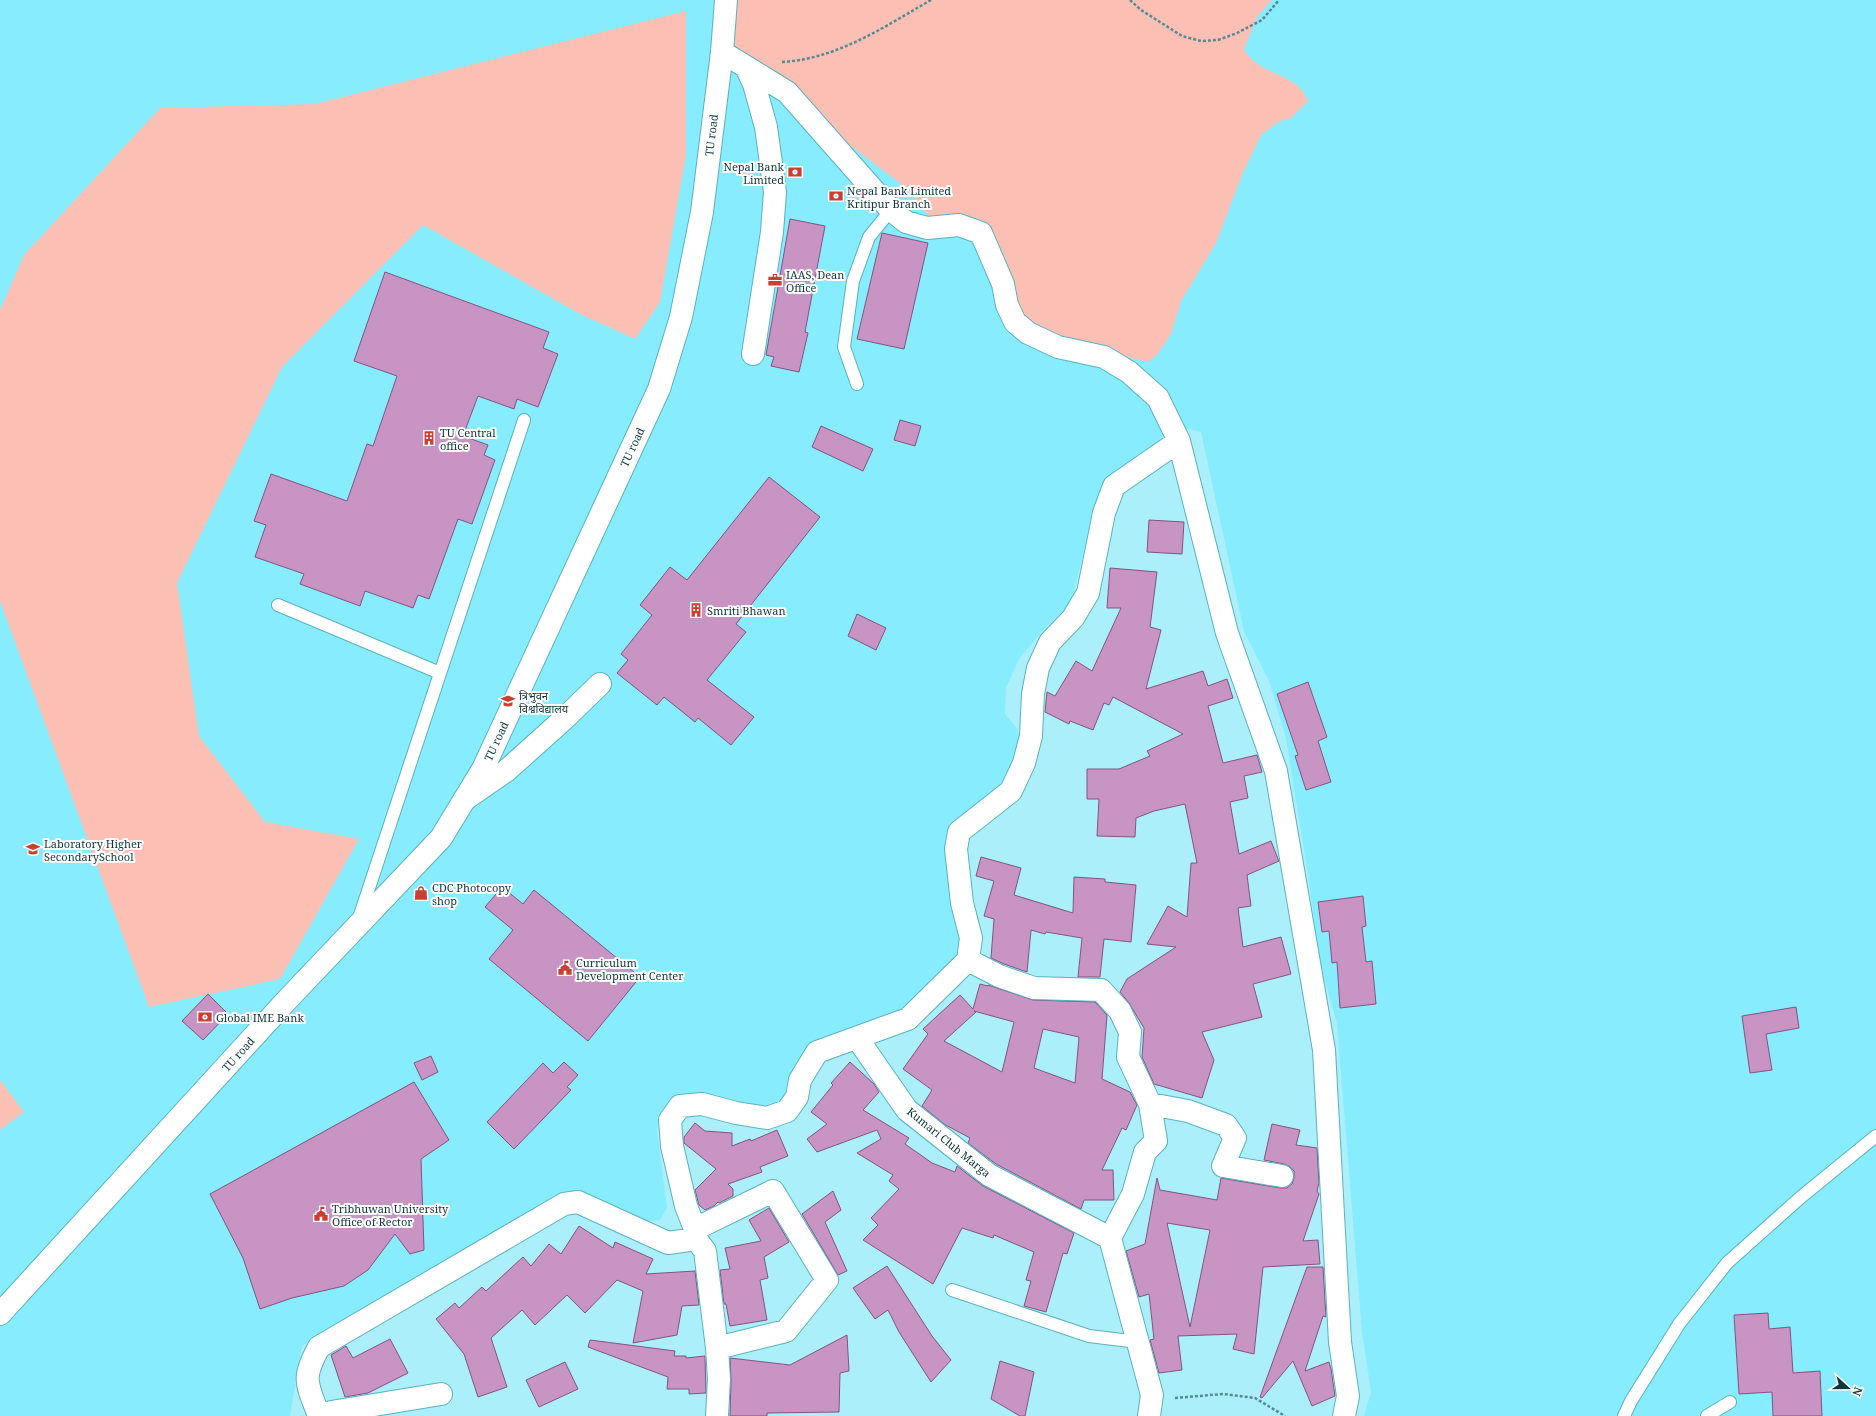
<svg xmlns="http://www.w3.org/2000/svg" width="1876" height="1416" viewBox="0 0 1876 1416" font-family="'Noto Serif','Noto Sans Devanagari',serif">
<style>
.built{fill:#87ecfd}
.green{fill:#fcbfb4}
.building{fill:#c794c3;stroke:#83547f;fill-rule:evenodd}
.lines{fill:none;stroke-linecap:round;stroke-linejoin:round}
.service-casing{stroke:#59b2c0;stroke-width:14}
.minor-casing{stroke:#59b2c0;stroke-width:24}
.tertiary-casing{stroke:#59b2c0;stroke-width:24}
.path{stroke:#568a93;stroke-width:2.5;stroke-dasharray:3 2;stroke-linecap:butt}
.service{stroke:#fff;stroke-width:12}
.minor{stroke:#fff;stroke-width:22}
.tertiary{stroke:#fff;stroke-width:22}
.labels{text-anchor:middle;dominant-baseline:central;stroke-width:4;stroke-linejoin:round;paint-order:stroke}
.street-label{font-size:11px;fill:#0f363c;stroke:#fff}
.poi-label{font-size:11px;fill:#0f363c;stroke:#fff;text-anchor:start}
</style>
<rect width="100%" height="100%" fill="#abeffb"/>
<path class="built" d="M 0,0 L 1876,0 L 1876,1416 L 1364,1416 L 1371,1392 L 1362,1332 L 1337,1023 L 1319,960 L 1309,881 L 1286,738 L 1269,681 L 1244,631 L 1201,432 L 1180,427 L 1165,434 L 1101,504 L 1089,532 L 1072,599 L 1064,610 L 1045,628 L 1019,659 L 1006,688 L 1005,714 L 1016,727 L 1024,745 L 1022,766 L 964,826 L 965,928 L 962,953 L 926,1001 L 806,1050 L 788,1094 L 780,1105 L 769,1110 L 672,1101 L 662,1109 L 657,1131 L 667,1208 L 660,1220 L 646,1221 L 583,1196 L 302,1346 L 290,1416 L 0,1416 Z"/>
<path class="green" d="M 729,0 L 1272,0 L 1257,17 L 1244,49 C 1256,72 1285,72 1302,90 C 1304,93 1306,98 1308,101 L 1291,118 L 1280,121 L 1261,135 L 1242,175 L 1216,243 L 1181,301 L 1171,334 L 1157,355 L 1148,362 L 1115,354 L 1026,327 L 994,250 L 932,220 L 905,187 L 847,143 L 725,40 Z
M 686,11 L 686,155 L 660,302 L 635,339 L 580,314 L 423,225 L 282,367 L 177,583 L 199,736 L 265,822 L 359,839 L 280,979 L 149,1007 L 0,601 L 0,310 L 24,255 L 160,108 L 315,104 Z
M 0,1080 L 24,1112 L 0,1130 Z"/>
<path class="building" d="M 790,219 L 825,226 L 805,332 L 808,333 L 799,372 L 771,366 L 774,357 L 766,355 Z
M 882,233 L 928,243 L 904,349 L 857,339 Z
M 385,272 L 549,332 L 543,348 L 558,354 L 538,407 L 517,399 L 514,409 L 478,396 L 463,436 L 488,445 L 484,455 L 495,460 L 472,524 L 458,519 L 429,599 L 418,595 L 413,608 L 365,591 L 360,606 L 300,584 L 304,574 L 255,557 L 266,525 L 254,521 L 271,474 L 347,501 L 367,444 L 373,446 L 397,376 L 354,361 Z
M 900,420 L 921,426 L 915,446 L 894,440 Z
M 821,426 L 873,449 L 863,471 L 812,447 Z
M 769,477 L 820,517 L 736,624 L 746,632 L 707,680 L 754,717 L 731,745 L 698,718 L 695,722 L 664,697 L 657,705 L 617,673 L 628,660 L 621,654 L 652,615 L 640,605 L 670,567 L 687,580 Z
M 1149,520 L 1184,522 L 1182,554 L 1147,552 Z
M 1110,568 L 1157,572 L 1150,627 L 1161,630 L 1146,689 L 1203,671 L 1208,686 L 1227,679 L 1233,698 L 1208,706 L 1223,763 L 1257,755 L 1262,772 L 1244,776 L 1248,798 L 1230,802 L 1239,854 L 1271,841 L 1278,859 L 1279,861 L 1247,875 L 1251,906 L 1238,908 L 1243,947 L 1281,937 L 1291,974 L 1253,984 L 1262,1017 L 1202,1032 L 1214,1060 L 1202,1098 L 1154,1084 L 1142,1057 L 1144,1028 L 1129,1003 L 1120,992 L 1127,979 L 1176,947 L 1147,944 L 1168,906 L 1187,917 L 1191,863 L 1197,863 L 1185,804 L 1154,811 L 1136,818 L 1135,837 L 1097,836 L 1099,799 L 1087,799 L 1087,769 L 1119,769 L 1150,756 L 1147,751 L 1183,734 L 1113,697 L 1109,705 L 1104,703 L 1093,730 L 1070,721 L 1069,724 L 1045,712 L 1047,692 L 1055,696 L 1076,661 L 1092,671 L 1121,608 L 1107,608 Z
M 857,614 L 886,628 L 876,650 L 848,636 Z
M 1308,682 L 1327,737 L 1318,741 L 1331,782 L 1306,790 L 1295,756 L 1298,755 L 1277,694 Z
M 981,857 L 1021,868 L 1014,895 L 1073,913 L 1074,877 L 1105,879 L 1105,882 L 1136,885 L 1131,942 L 1104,939 L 1100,977 L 1078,977 L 1082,938 L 1046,932 L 1045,934 L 1031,930 L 1027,972 L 1004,964 L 991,958 L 994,919 L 984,916 L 994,881 L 976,876 Z
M 502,887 L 523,904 L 534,890 L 640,977 L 588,1041 L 489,959 L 513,930 L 485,907 Z
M 1363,896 L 1366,926 L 1362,927 L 1366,962 L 1372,961 L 1376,1004 L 1340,1008 L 1337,962 L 1332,963 L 1329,931 L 1322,932 L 1318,902 Z
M 980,984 L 988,986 L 988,985 L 1033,1000 L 1095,1002 L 1107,1015 L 1102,1079 L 1130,1092 L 1137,1105 L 1126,1130 L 1122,1128 L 1102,1170 L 1113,1170 L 1114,1200 L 1084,1200 L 1081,1209 L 996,1164 L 968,1143 L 970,1138 L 944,1124 L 922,1106 L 932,1090 L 903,1069 L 928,1034 L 923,1029 L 960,995 L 973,1009 ZM 974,1011 L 1014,1022 L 1002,1072 L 944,1041 L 976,1012 ZM 1043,1029 L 1079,1037 L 1075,1083 L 1034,1068 Z
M 208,994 L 228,1014 L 203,1040 L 182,1021 Z
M 1796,1007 L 1799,1028 L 1766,1034 L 1772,1070 L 1750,1073 L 1742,1016 Z
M 431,1056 L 438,1072 L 422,1080 L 414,1063 Z
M 564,1062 L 578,1075 L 567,1087 L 571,1090 L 514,1149 L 487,1122 L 543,1063 L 553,1073 Z
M 850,1062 L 874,1084 L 879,1092 L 863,1110 L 909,1138 L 905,1144 L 932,1163 L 955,1172 L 957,1166 L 983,1186 L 1074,1233 L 1067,1254 L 1063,1253 L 1046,1312 L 1024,1306 L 1031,1281 L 1026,1280 L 1034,1252 L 994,1235 L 993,1238 L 962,1228 L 933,1284 L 863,1240 L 878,1225 L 871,1218 L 899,1189 L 889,1181 L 893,1175 L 857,1153 L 881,1139 L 877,1130 L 817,1152 L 807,1139 L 827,1124 L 811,1112 L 833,1085 L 831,1083 Z
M 414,1082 L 449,1140 L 421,1159 L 424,1250 L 410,1254 L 395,1234 L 368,1270 L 344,1286 L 292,1298 L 260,1309 L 243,1258 L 210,1194 Z
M 695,1123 L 705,1131 L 732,1133 L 732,1146 L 750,1139 L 751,1141 L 777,1130 L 788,1156 L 760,1167 L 762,1172 L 728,1184 L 733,1189 L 733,1196 L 719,1203 L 718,1202 L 714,1206 L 705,1210 L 699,1205 L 695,1190 L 716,1169 L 684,1143 L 684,1137 Z
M 1272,1124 L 1300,1130 L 1296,1145 L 1317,1148 L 1319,1183 L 1317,1191 L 1319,1194 L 1303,1241 L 1318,1240 L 1320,1264 L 1263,1267 L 1254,1354 L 1233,1349 L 1237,1334 L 1178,1336 L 1182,1370 L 1159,1373 L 1150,1340 L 1154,1339 L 1149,1294 L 1139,1297 L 1126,1251 L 1145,1244 L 1157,1178 L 1160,1190 L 1217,1200 L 1221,1178 L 1280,1188 L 1287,1188 L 1292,1184 L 1294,1178 L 1294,1171 L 1290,1167 L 1284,1164 L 1264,1160 ZM 1167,1223 L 1210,1230 L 1190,1327 Z
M 833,1191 L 841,1210 L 825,1222 L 847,1271 L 838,1275 L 802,1214 Z
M 769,1208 L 789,1242 L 764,1257 L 768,1278 L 760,1280 L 767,1320 L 730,1326 L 726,1304 L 724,1304 L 720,1270 L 730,1269 L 725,1248 L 761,1241 L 749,1220 Z
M 579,1226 L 613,1248 L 615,1242 L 653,1259 L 646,1274 L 695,1271 L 699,1305 L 682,1306 L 677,1335 L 633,1343 L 643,1291 L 617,1280 L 585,1313 L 567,1295 L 535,1325 L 522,1310 L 491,1338 L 507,1387 L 478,1397 L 464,1354 L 436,1319 L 455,1303 L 459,1308 L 482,1287 L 486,1291 L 523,1257 L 531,1266 L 549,1244 L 561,1254 Z
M 887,1266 L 932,1336 L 951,1360 L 931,1382 L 899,1332 L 888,1310 L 875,1319 L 853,1288 Z
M 1307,1267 L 1323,1267 L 1326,1317 L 1323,1316 L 1305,1371 L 1329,1362 L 1331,1369 L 1335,1396 L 1312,1406 L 1293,1361 L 1262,1398 L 1260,1397 Z
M 1768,1313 L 1769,1329 L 1790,1327 L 1793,1373 L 1820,1371 L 1822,1416 L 1773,1416 L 1772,1392 L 1739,1394 L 1734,1315 Z
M 847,1335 L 849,1371 L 840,1373 L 839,1412 L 767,1413 L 767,1416 L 730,1416 L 731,1380 L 730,1358 L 790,1365 Z
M 390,1339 L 408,1373 L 368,1393 L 345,1397 L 331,1355 L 346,1346 L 353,1358 Z
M 590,1340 L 675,1351 L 674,1356 L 686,1356 L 686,1358 L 705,1356 L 706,1393 L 689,1394 L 689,1389 L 667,1389 L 668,1377 L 588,1347 Z
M 1000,1361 L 1034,1372 L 1025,1416 L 1020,1416 L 991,1399 Z
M 565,1362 L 578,1389 L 539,1407 L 526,1380 Z"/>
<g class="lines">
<defs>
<path id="service" d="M 857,384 L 844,347 L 853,281 L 869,237 L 891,210
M 278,605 L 440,673
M 359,918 L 524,420
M 952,1290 L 1089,1336 L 1138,1342
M 1624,1416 L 1631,1401 L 1679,1324 L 1727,1263 L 1801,1197 L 1876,1136
M 1707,1416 L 1730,1402"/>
<path id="minor" d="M 722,52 L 787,92 L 891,210 L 906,222 L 927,228 L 959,225 L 981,233 L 1003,284 L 1007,305 L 1015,322 L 1028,333 L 1058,347 L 1104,357 L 1129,372 L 1158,398 L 1179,441
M 746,67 L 754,84 L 766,127 L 775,192 L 772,232 L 753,354
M 464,800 L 506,771 L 564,719 L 600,684
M 968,960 L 999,976 L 1034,988 L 1101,990 L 1120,1011 L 1130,1032 L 1128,1057 L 1150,1104 L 1156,1141 L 1145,1152 L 1133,1194 L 1110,1238
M 857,1038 L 907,1110 L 989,1175 L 1110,1238 L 1152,1395 L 1149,1416
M 1150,1104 L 1188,1111 L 1226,1125 L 1235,1138 L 1223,1166 L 1282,1176
M 695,1229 L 773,1191 L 827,1280 L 786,1331 L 717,1348
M 696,1239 L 695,1229 L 686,1206 L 672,1146 L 670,1120 L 680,1106 L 702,1104 L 736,1113 L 767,1118 L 787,1111 L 797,1097 L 800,1080 L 817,1052 L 908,1019 L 968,960 L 971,938 L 962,903 L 956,849 L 959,832 L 1011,791 L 1024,763 L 1031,736 L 1033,694 L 1038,668 L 1050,642 L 1073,618 L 1088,593 L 1104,513 L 1114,486 L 1179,441 L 1227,633 L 1276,771 L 1324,1050 L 1340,1342 L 1348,1396 L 1344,1416
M 319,1416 C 307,1383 301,1380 319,1347 L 564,1204 L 578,1202 L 668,1243 L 696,1239 L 705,1251 L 717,1348 L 719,1379 L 717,1416
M 326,1416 L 331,1412 L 441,1394"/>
<path id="tertiary" d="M 0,1314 L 287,1000 L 441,838 L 483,769 L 659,389 L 681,317 L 702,212 L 722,52 L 726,0"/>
</defs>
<use href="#service" class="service-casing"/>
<use href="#minor" class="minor-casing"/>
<use href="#tertiary" class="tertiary-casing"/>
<path class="path" d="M 1130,0 L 1141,10 L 1182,36 L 1201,41 L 1218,40 L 1237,33 L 1262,20 L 1279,0
M 782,62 C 837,59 884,27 931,0
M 1175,1398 L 1223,1394 L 1255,1398 L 1285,1416"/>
<use href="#service" class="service"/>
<use href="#minor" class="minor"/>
<use href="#tertiary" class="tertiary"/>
</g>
<defs>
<symbol id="bank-bare" viewBox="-9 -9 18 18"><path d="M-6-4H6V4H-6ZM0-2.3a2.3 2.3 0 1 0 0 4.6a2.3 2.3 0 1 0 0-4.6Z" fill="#cb3e30" stroke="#fff" stroke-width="2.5" paint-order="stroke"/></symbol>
<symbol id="office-bare" viewBox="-9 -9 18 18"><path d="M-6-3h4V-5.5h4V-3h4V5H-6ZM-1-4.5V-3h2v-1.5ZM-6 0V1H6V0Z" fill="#cb3e30" stroke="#fff" stroke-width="2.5" paint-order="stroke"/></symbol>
<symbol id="building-bare" viewBox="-9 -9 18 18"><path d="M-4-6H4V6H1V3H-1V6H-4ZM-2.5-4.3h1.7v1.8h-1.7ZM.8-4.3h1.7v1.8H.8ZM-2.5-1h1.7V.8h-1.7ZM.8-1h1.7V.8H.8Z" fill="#cb3e30" stroke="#fff" stroke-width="2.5" paint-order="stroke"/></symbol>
<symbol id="university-bare" viewBox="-9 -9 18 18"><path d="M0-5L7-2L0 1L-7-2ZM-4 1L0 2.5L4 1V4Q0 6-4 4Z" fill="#cb3e30" stroke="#fff" stroke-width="2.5" paint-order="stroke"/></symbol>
<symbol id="school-bare" viewBox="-9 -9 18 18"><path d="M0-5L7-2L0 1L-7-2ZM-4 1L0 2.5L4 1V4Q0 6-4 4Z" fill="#cb3e30" stroke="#fff" stroke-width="2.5" paint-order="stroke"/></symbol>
<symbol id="shop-bare" viewBox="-9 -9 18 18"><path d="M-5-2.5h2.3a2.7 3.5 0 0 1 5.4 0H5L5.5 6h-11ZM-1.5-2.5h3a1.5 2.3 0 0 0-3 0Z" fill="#cb3e30" stroke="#fff" stroke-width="2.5" paint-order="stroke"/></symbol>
<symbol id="civic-bare" viewBox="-9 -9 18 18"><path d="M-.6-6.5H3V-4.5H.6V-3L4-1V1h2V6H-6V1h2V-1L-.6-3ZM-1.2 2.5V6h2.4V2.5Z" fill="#cb3e30" stroke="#fff" stroke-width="2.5" paint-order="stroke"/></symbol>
</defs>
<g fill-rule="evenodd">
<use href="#bank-bare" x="785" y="162" width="20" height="20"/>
<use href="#bank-bare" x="826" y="186" width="20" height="20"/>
<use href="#office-bare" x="765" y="270" width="20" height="20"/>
<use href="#building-bare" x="419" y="428" width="20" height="20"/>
<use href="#building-bare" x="686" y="600" width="20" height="20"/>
<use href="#university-bare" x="498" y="691" width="20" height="20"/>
<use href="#school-bare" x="23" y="839" width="20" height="20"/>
<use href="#shop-bare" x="411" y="883" width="20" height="20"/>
<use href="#civic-bare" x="555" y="958" width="20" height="20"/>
<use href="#bank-bare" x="195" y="1007" width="20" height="20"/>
<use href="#civic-bare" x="311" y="1204" width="20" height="20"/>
</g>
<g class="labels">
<g class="street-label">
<text transform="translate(711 135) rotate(-83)">TU road</text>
<text transform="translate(632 447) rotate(-65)">TU road</text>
<text transform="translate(496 741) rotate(-65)">TU road</text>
<text transform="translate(238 1054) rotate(-48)">TU road</text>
<text transform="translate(949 1142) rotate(39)">Kumari Club Marga</text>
</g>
<g class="poi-label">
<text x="784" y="166" text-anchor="end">Nepal Bank<tspan x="784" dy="13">Limited</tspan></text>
<text x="847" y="190">Nepal Bank Limited<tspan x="847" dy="13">Kritipur Branch</tspan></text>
<text x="786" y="274">IAAS, Dean<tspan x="786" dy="13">Office</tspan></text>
<text x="440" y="432">TU Central<tspan x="440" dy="13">office</tspan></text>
<text x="707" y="610">Smriti Bhawan</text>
<text x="519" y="695">त्रिभुवन<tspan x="519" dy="13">विश्वविद्यालय</tspan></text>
<text x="44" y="843">Laboratory Higher<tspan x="44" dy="13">SecondarySchool</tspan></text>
<text x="432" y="887">CDC Photocopy<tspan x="432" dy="13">shop</tspan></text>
<text x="576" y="962">Curriculum<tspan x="576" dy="13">Development Center</tspan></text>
<text x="216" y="1017">Global IME Bank</text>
<text x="332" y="1208">Tribhuwan University<tspan x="332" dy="13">Office of Rector</tspan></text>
</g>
</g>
<g transform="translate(1848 1388) rotate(111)" stroke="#ffffff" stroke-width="3" paint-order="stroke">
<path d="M0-3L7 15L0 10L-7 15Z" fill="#0f363c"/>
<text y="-6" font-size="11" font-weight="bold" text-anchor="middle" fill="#0f363c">N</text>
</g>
</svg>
